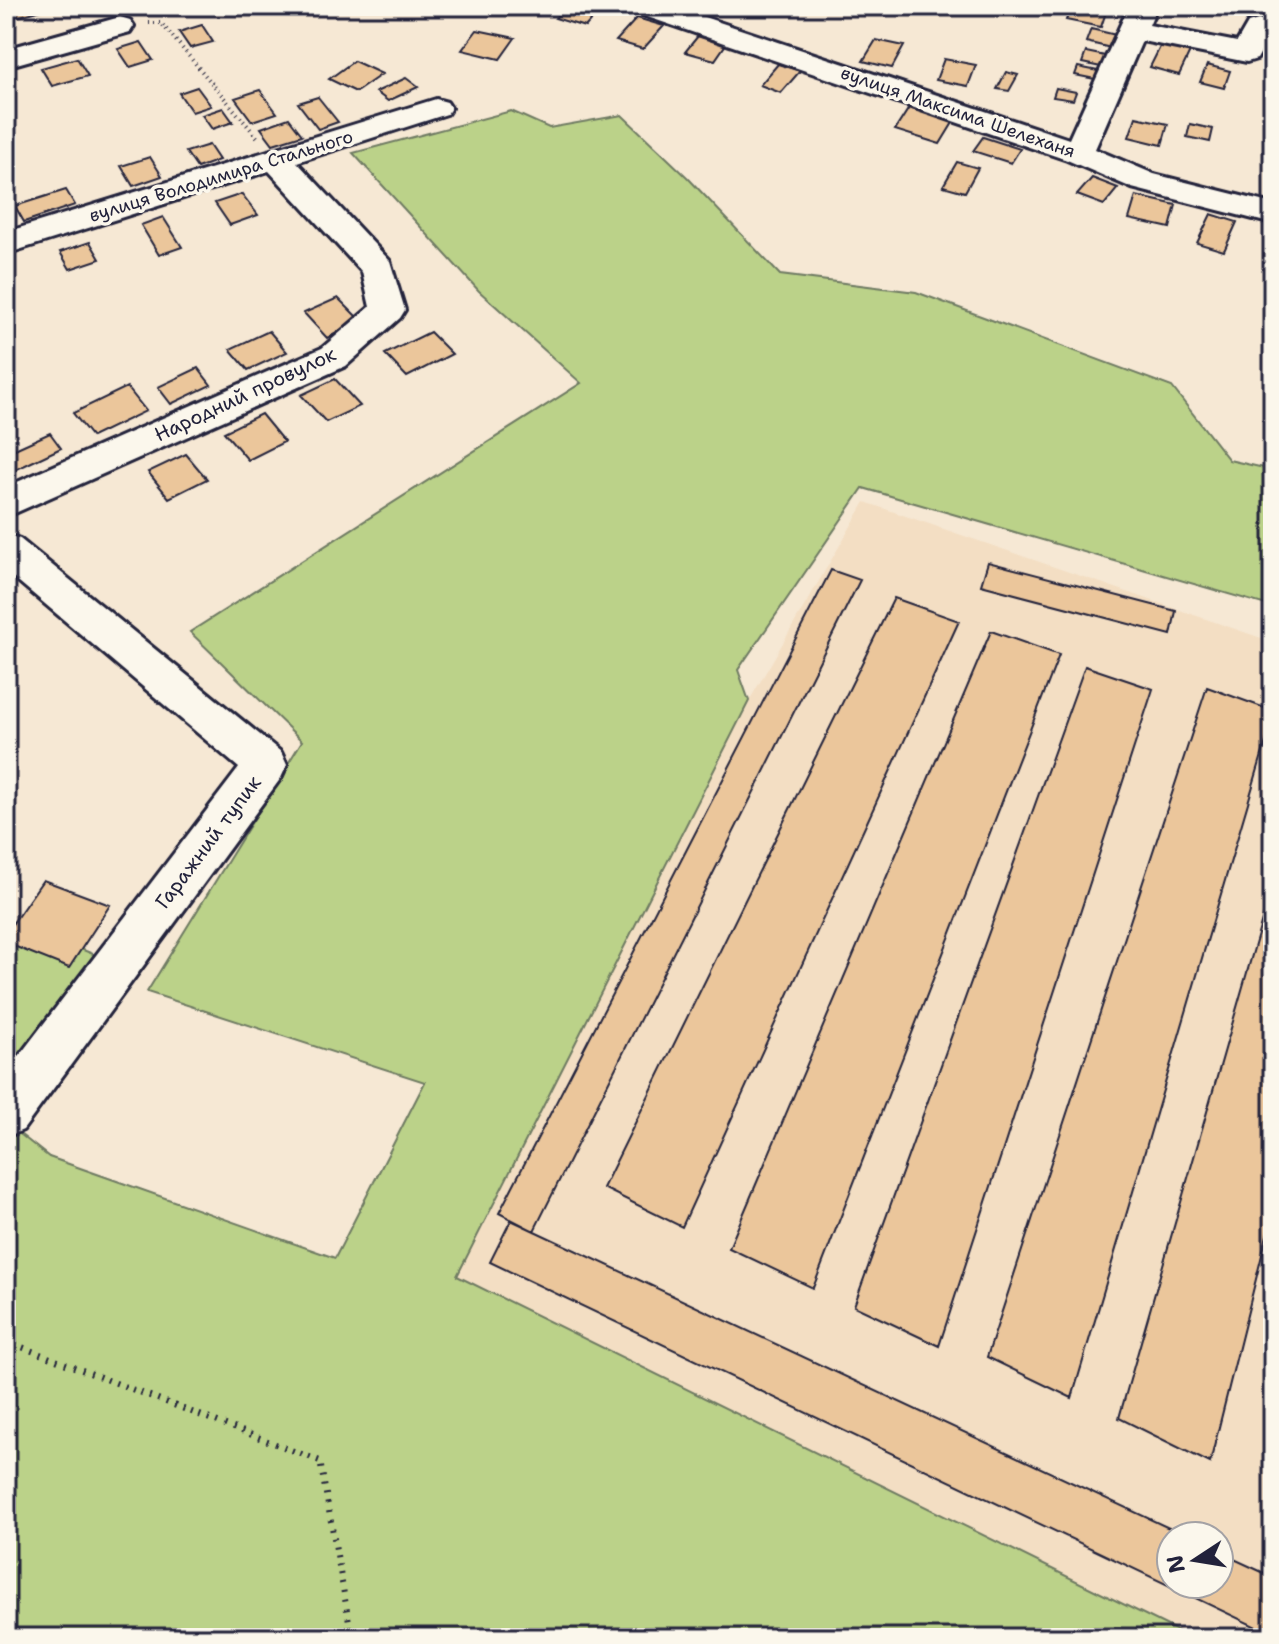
<svg xmlns="http://www.w3.org/2000/svg" width="1279" height="1644" viewBox="0 0 1279 1644" font-family="'Shantell Sans',sans-serif">
<style>
.built{fill:#f3dec3;fill-rule:evenodd}
.green{fill:#bbd289;stroke:#6e7a62;stroke-width:2}
.building{fill:#ebc69b;stroke:#22223b;stroke-width:2}
.lines{fill:none;stroke-linecap:round;stroke-linejoin:round}
.minor-casing{stroke:#22223b;stroke-width:6}
.path-far1{stroke:#22223b;stroke-width:4;stroke-dasharray:1 4;stroke-linecap:butt}
.path{stroke:#22223b;stroke-width:6;stroke-dasharray:2 7;stroke-linecap:butt}
.minor{fill:#fbf7ec;fill-rule:evenodd}
.labels{text-anchor:middle;dominant-baseline:central;stroke-width:7;stroke-linejoin:round;paint-order:stroke}
.far-street-label{font-size:18px;fill:#22223b;stroke:#fbf7ec}
.street-label{font-size:20px;fill:#22223b;stroke:#fbf7ec}
</style>
<rect width="100%" height="100%" fill="#f6e8d4"/>
<filter id="ink" filterUnits="userSpaceOnUse"><feTurbulence type="fractalNoise" baseFrequency=".0125" numOctaves="2"/><feDisplacementMap in="SourceGraphic" scale="16" xChannelSelector="R" yChannelSelector="G"/><feConvolveMatrix kernelMatrix="1 2 1 2 8 2 1 2 1" color-interpolation-filters="sRGB"/></filter>
<g filter="url(#ink)">
<path class="built" d="M 865,502 L 1273,642 L 1273,1638 L 1192,1638 L 456,1277 L 749,701 ZM 1171,1536 L 1219,1536 L 1219,1584 L 1171,1584 Z"/>
<path class="green" d="M 511,111 L 549,128 L 622,115 L 688,178 L 780,275 L 916,292 L 1172,387 L 1229,460 L 1273,470 L 1273,607 L 863,488 L 738,670 L 749,701 L 457,1276 L 1192,1638 L 6,1638 L 6,1123 L 49,1157 L 335,1258 L 425,1082 L 147,992 L 302,741 L 190,632 L 581,383 L 479,291 L 353,153 Z
M 6,919 L 108,960 L 6,1099 Z"/>
<path class="building" d="M 6,6 L 56,6 L 6,20 Z
M 500,6 L 546,6 L 539,15 Z
M 566,6 L 594,6 L 602,8 L 585,27 L 555,18 Z
M 1072,6 L 1108,6 L 1101,27 L 1066,20 Z
M 637,18 L 664,26 L 643,49 L 616,41 Z
M 202,25 L 213,42 L 190,48 L 179,32 Z
M 1091,29 L 1116,35 L 1111,48 L 1086,42 Z
M 477,30 L 515,38 L 500,59 L 462,50 Z
M 698,36 L 726,44 L 715,60 L 685,52 Z
M 876,40 L 904,46 L 892,68 L 863,61 Z
M 141,42 L 153,60 L 130,67 L 118,49 Z
M 1161,45 L 1190,52 L 1179,75 L 1150,67 Z
M 1086,52 L 1110,57 L 1106,68 L 1082,63 Z
M 77,58 L 88,76 L 52,86 L 41,68 Z
M 944,59 L 976,65 L 968,86 L 936,80 Z
M 354,61 L 382,74 L 356,92 L 329,79 Z
M 778,64 L 800,71 L 781,93 L 760,85 Z
M 1207,65 L 1230,71 L 1224,88 L 1200,82 Z
M 1078,67 L 1103,72 L 1100,80 L 1075,75 Z
M 1006,72 L 1018,75 L 1009,91 L 997,89 Z
M 406,78 L 418,87 L 388,101 L 376,92 Z
M 197,87 L 211,106 L 192,112 L 179,93 Z
M 1056,88 L 1076,92 L 1073,100 L 1053,97 Z
M 260,90 L 277,113 L 252,121 L 235,98 Z
M 318,97 L 338,122 L 318,129 L 298,103 Z
M 223,108 L 233,122 L 212,129 L 202,115 Z
M 909,108 L 954,121 L 940,144 L 895,130 Z
M 1136,117 L 1168,124 L 1162,145 L 1129,137 Z
M 289,118 L 302,135 L 273,144 L 261,128 Z
M 1190,124 L 1213,129 L 1210,142 L 1187,137 Z
M 983,137 L 1020,149 L 1011,163 L 973,151 Z
M 209,145 L 219,160 L 197,168 L 186,152 Z
M 150,157 L 162,176 L 133,186 L 121,166 Z
M 957,162 L 978,168 L 965,192 L 943,186 Z
M 1092,178 L 1118,188 L 1104,205 L 1077,195 Z
M 66,190 L 75,205 L 24,222 L 15,206 Z
M 242,194 L 258,215 L 230,225 L 215,203 Z
M 1136,196 L 1176,205 L 1170,228 L 1129,219 Z
M 1211,214 L 1237,222 L 1224,251 L 1197,243 Z
M 163,217 L 182,247 L 159,255 L 141,225 Z
M 90,242 L 100,259 L 70,269 L 60,252 Z
M 338,298 L 361,321 L 327,338 L 304,313 Z
M 269,331 L 287,352 L 248,370 L 230,349 Z
M 430,332 L 452,354 L 407,377 L 385,354 Z
M 198,368 L 211,385 L 171,404 L 158,387 Z
M 335,379 L 360,406 L 326,422 L 301,395 Z
M 127,387 L 146,411 L 92,437 L 73,413 Z
M 261,414 L 284,442 L 248,460 L 224,432 Z
M 50,433 L 61,448 L 13,471 L 6,461 L 6,453 Z
M 186,454 L 207,479 L 169,498 L 148,472 Z
M 988,562 L 1176,611 L 1171,635 L 981,585 Z
M 831,570 L 860,580 L 534,1231 L 499,1213 Z
M 894,598 L 959,621 L 682,1227 L 603,1188 Z
M 991,631 L 1059,655 L 813,1288 L 729,1248 Z
M 1085,666 L 1153,689 L 939,1346 L 854,1306 Z
M 1207,687 L 1273,711 L 1273,718 L 1072,1398 L 987,1357 Z
M 43,880 L 110,905 L 69,968 L 6,943 L 6,933 Z
M 1273,882 L 1273,1211 L 1210,1463 L 1119,1418 Z
M 511,1220 L 1186,1536 L 1171,1536 L 1171,1584 L 1219,1584 L 1219,1552 L 1273,1577 L 1273,1635 L 490,1262 Z"/>
<g class="lines">
<defs>
<path id="minor" d="M 629,6 L 671,6 L 1069,139 L 1129,6 L 1157,6 L 1149,25 L 1237,42 L 1248,23 L 1258,20 L 1273,23 L 1273,41 L 1268,40 L 1257,59 L 1247,62 L 1142,41 L 1095,149 L 1154,174 L 1273,204 L 1273,224 L 1132,188 L 1067,160 L 633,12 Z
M 120,17 L 130,20 L 134,26 L 130,32 L 6,67 L 6,49 Z
M 436,99 L 447,102 L 451,108 L 447,114 L 297,162 L 390,261 L 405,310 L 400,318 L 346,366 L 6,517 L 6,487 L 322,348 L 370,307 L 362,272 L 269,171 L 6,254 L 6,232 Z
M 6,534 L 20,539 L 281,752 L 287,765 L 281,778 L 23,1130 L 6,1137 L 6,1073 L 239,768 L 6,571 Z"/>
</defs>
<use href="#minor" class="minor-casing"/>
<path class="path-far1" d="M 149,23 L 161,23 L 258,138"/>
<path class="path" d="M 6,1341 L 320,1461 L 352,1638"/>
<use href="#minor" class="minor"/>
</g>
</g>
<g class="labels">
<g class="far-street-label">
<text transform="translate(958 112) rotate(19)">вулиця Максима Шелеханя</text>
<text transform="translate(221 176) rotate(-17)">вулиця Володимира Стального</text>
</g>
<g class="street-label">
<text transform="translate(245 394) rotate(-25)">Народний провулок</text>
<text transform="translate(208 842) rotate(-53)">Гаражний тупик</text>
</g>
</g>
<rect width="1279" height="1644" fill="none" stroke="#fbf7ec" stroke-width="32"/>
<rect x="16" y="16" width="1247" height="1612" fill="none" stroke="#22223b" stroke-width="3" filter="url(#ink)"/>
<g transform="translate(1195 1560) rotate(258)"><circle r="38" fill="#fbf7ec" stroke="#a4a2a5" stroke-width="2"/>
<path d="M0-6L14 30L0 20L-14 30Z" fill="#22223b"/>
<text y="-12" font-size="22" font-weight="bold" text-anchor="middle" fill="#22223b">N</text>
</g>
</svg>
